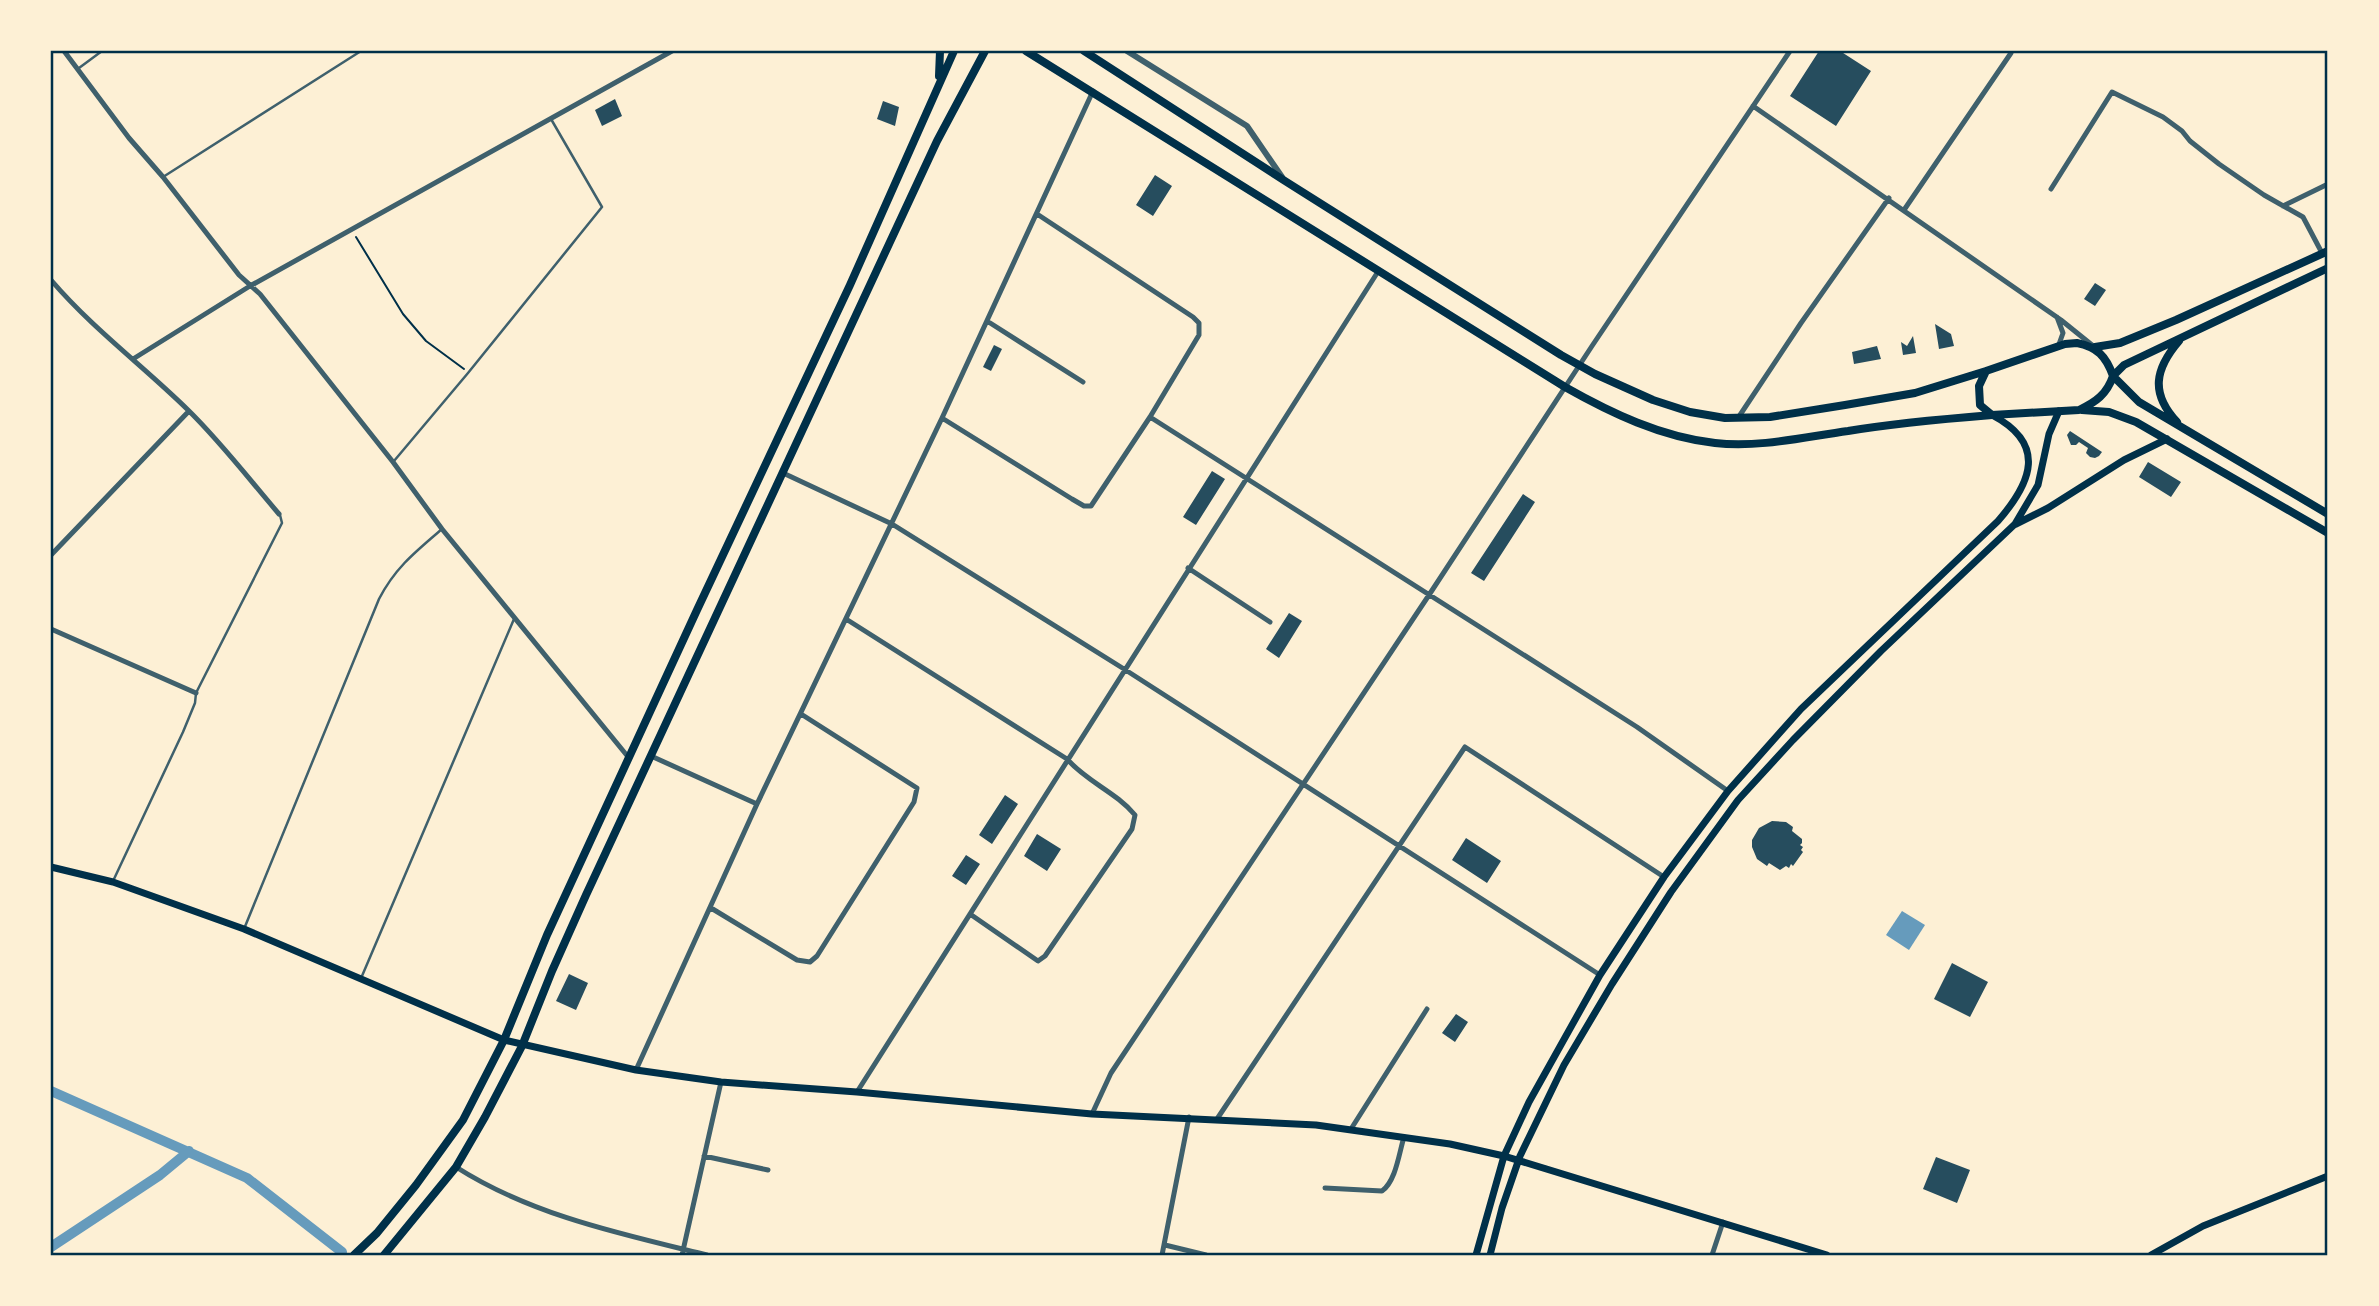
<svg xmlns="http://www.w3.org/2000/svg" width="2379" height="1306" viewBox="0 0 2379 1306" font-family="'DM Sans',sans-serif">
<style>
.water{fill:#669bbc}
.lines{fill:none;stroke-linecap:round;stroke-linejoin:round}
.canal{stroke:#669bbc;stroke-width:10}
.building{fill:#264d5e}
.path{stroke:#003049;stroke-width:2}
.service{stroke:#3f606c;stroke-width:2.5}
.minor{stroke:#3f606c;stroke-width:5}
.tertiary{stroke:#3f606c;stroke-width:6}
.secondary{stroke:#003049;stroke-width:7}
.primary{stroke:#003049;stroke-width:8}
.neatline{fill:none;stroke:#003049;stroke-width:2.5}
</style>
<rect width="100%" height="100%" fill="#fdf0d5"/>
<path class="water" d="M 1902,911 L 1925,925 L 1909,950 L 1886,935 Z"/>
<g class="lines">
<path class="canal" d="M 51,1091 L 247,1178 L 342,1252
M 51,1247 L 160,1175 L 189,1151"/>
</g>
<path class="building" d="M 1819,51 L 1840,51 L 1871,71 L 1836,126 L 1790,96 Z
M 615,99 L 622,116 L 602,126 L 595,110 Z
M 883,101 L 899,107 L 895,126 L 877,119 Z
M 1155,175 L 1172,186 L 1153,216 L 1136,205 Z
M 2095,283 L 2106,290 L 2095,306 L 2084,299 Z
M 1935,324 L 1951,334 L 1954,346 L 1939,349 Z
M 1913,336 L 1916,353 L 1903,355 L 1901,342 L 1907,346 Z
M 994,345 L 1002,349 L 991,371 L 983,367 Z
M 1877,346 L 1881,359 L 1854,364 L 1852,352 Z
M 2070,431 L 2102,452 L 2099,456 L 2095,458 L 2090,457 L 2086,453 L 2088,448 L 2079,442 L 2076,445 L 2071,445 L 2067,435 Z
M 2148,462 L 2181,482 L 2171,497 L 2139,477 Z
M 1212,471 L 1225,479 L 1196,525 L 1183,517 Z
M 1523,494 L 1535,502 L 1484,581 L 1471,573 Z
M 1289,613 L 1302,621 L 1279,658 L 1266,649 Z
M 1005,795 L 1018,804 L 992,844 L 979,835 Z
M 1772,821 L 1786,822 L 1793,827 L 1792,831 L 1802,839 L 1802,843 L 1800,845 L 1803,847 L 1801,850 L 1803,852 L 1793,866 L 1791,864 L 1789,868 L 1786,866 L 1780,870 L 1769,863 L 1767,866 L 1757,859 L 1752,847 L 1752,840 L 1759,828 Z
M 1037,834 L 1061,849 L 1047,871 L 1024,856 Z
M 1466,838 L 1501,861 L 1487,883 L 1452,860 Z
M 966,855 L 980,864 L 966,885 L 952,876 Z
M 1952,963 L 1988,982 L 1970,1017 L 1934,999 Z
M 569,974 L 588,983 L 576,1010 L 556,1001 Z
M 1456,1014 L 1468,1022 L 1455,1042 L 1442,1033 Z
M 1936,1157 L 1970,1170 L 1957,1203 L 1923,1189 Z"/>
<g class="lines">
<path class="path" d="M 356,237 L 403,314 L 426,341 L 464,369"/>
<path class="service" d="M 79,68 L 102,51
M 163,177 L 361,51
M 394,461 L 468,373 L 602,207 L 551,119
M 114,879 L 183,732 L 195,703 L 196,693 L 282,523 L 280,515
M 244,929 L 379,599 C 395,568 415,552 442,529
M 362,976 L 514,619"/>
<path class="minor" d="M 64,51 L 129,138 L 163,177 L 239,275 L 260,294 L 393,462 L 442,529 L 629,758
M 1753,106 L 2061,320 L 2092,345
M 2051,189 L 2112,92 L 2163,117 L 2182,131 L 2190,141 L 2219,164 L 2264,195 L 2303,217 L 2322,253
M 2283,206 L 2328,184
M 1904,210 L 2011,53
M 51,280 C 92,328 142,365 187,409 C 220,441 249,479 279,514
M 2057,317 L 2063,333 L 2058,347
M 987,321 L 1083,382
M 133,359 L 250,286 L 672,51
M 1150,417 L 1637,727 L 1728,791
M 942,418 L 1072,499 L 1084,506 L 1091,506 L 1150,417 L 1199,335 L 1199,323 L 1193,317 L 1037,214
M 1738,418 L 1801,323 L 1889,198
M 783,473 L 892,524 L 1124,669 L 1600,975
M 51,555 L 189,411
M 1188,568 L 1270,622
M 846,619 L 1067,759 C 1087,782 1116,792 1135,815 L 1132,829 L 1045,956 L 1038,961 L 970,914
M 51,629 L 196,693
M 651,756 L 757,804
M 711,908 L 797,960 L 810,962 L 817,956 L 914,802 L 917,788 L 801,714
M 636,1070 L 757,804 L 942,418 L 1093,91
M 857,1092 L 1379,270
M 1092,1114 L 1111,1073 L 1429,595 L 1592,346 L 1790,51
M 1217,1119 L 1465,747 L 1664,877
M 1351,1129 L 1427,1009
M 704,1156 L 768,1170
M 456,1167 C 531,1215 621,1234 707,1255
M 1325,1188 L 1382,1191 C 1396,1181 1399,1153 1404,1137
M 1165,1245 L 1206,1255
M 682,1255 L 721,1082
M 1162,1255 L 1189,1117
M 1712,1255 L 1723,1222"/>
<path class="tertiary" d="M 1127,51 L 1247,126 L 1282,177"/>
<path class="secondary" d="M 2016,524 L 2048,508 L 2124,460 L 2167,439
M 51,867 L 113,882 L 244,929 L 504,1040 L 636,1070 L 721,1082 L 857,1092 L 1092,1114 L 1316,1125 L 1450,1144 L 1504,1156 L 1827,1255
M 1476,1255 L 1504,1156 L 1529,1102 L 1600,975 L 1664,877 L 1728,791 L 1801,709 L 1998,521 C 2032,482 2047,444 1992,415
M 1490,1255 L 1502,1208 L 1520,1156 L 1564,1065 L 1612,984 L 1671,892 L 1738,800 L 1793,740 L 1881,651 L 2015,524 L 2038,485 L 2049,434 L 2059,411
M 2151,1255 L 2203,1226 L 2328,1176"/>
<path class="primary" d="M 1026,51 L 1565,387 C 1611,413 1661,437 1715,443 C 1759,448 1804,437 1848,431 C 1896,423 1943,419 1992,415
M 1084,51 L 1285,181 L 1561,355 L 1595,374 L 1653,400 L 1690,412 L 1725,418 L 1770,417 L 1845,405 L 1915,393 L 1986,371
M 939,76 L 940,51
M 2077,343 C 2097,347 2106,356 2113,376 C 2107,394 2096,402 2079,410 L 1992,415 L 1980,405 L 1979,386 L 1986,371 L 2065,344 Z
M 2095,347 L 2120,343 L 2176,320 L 2328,251
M 2113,376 L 2139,402 L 2328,514
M 2113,376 L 2124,365 L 2328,268
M 2082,410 L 2109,412 L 2136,422 L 2328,533
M 2177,422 C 2150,393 2155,369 2179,341
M 354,1255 L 377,1233 L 416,1185 L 463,1120 L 504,1040 L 547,935 L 697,610 L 850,285 L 954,51
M 384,1255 L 456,1167 L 485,1117 L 522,1046 L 552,971 L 586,895 L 937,141 L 985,51"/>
</g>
<rect width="2379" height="1306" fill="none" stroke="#fdf0d5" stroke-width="105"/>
<rect x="52" y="52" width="2274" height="1202" class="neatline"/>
</svg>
